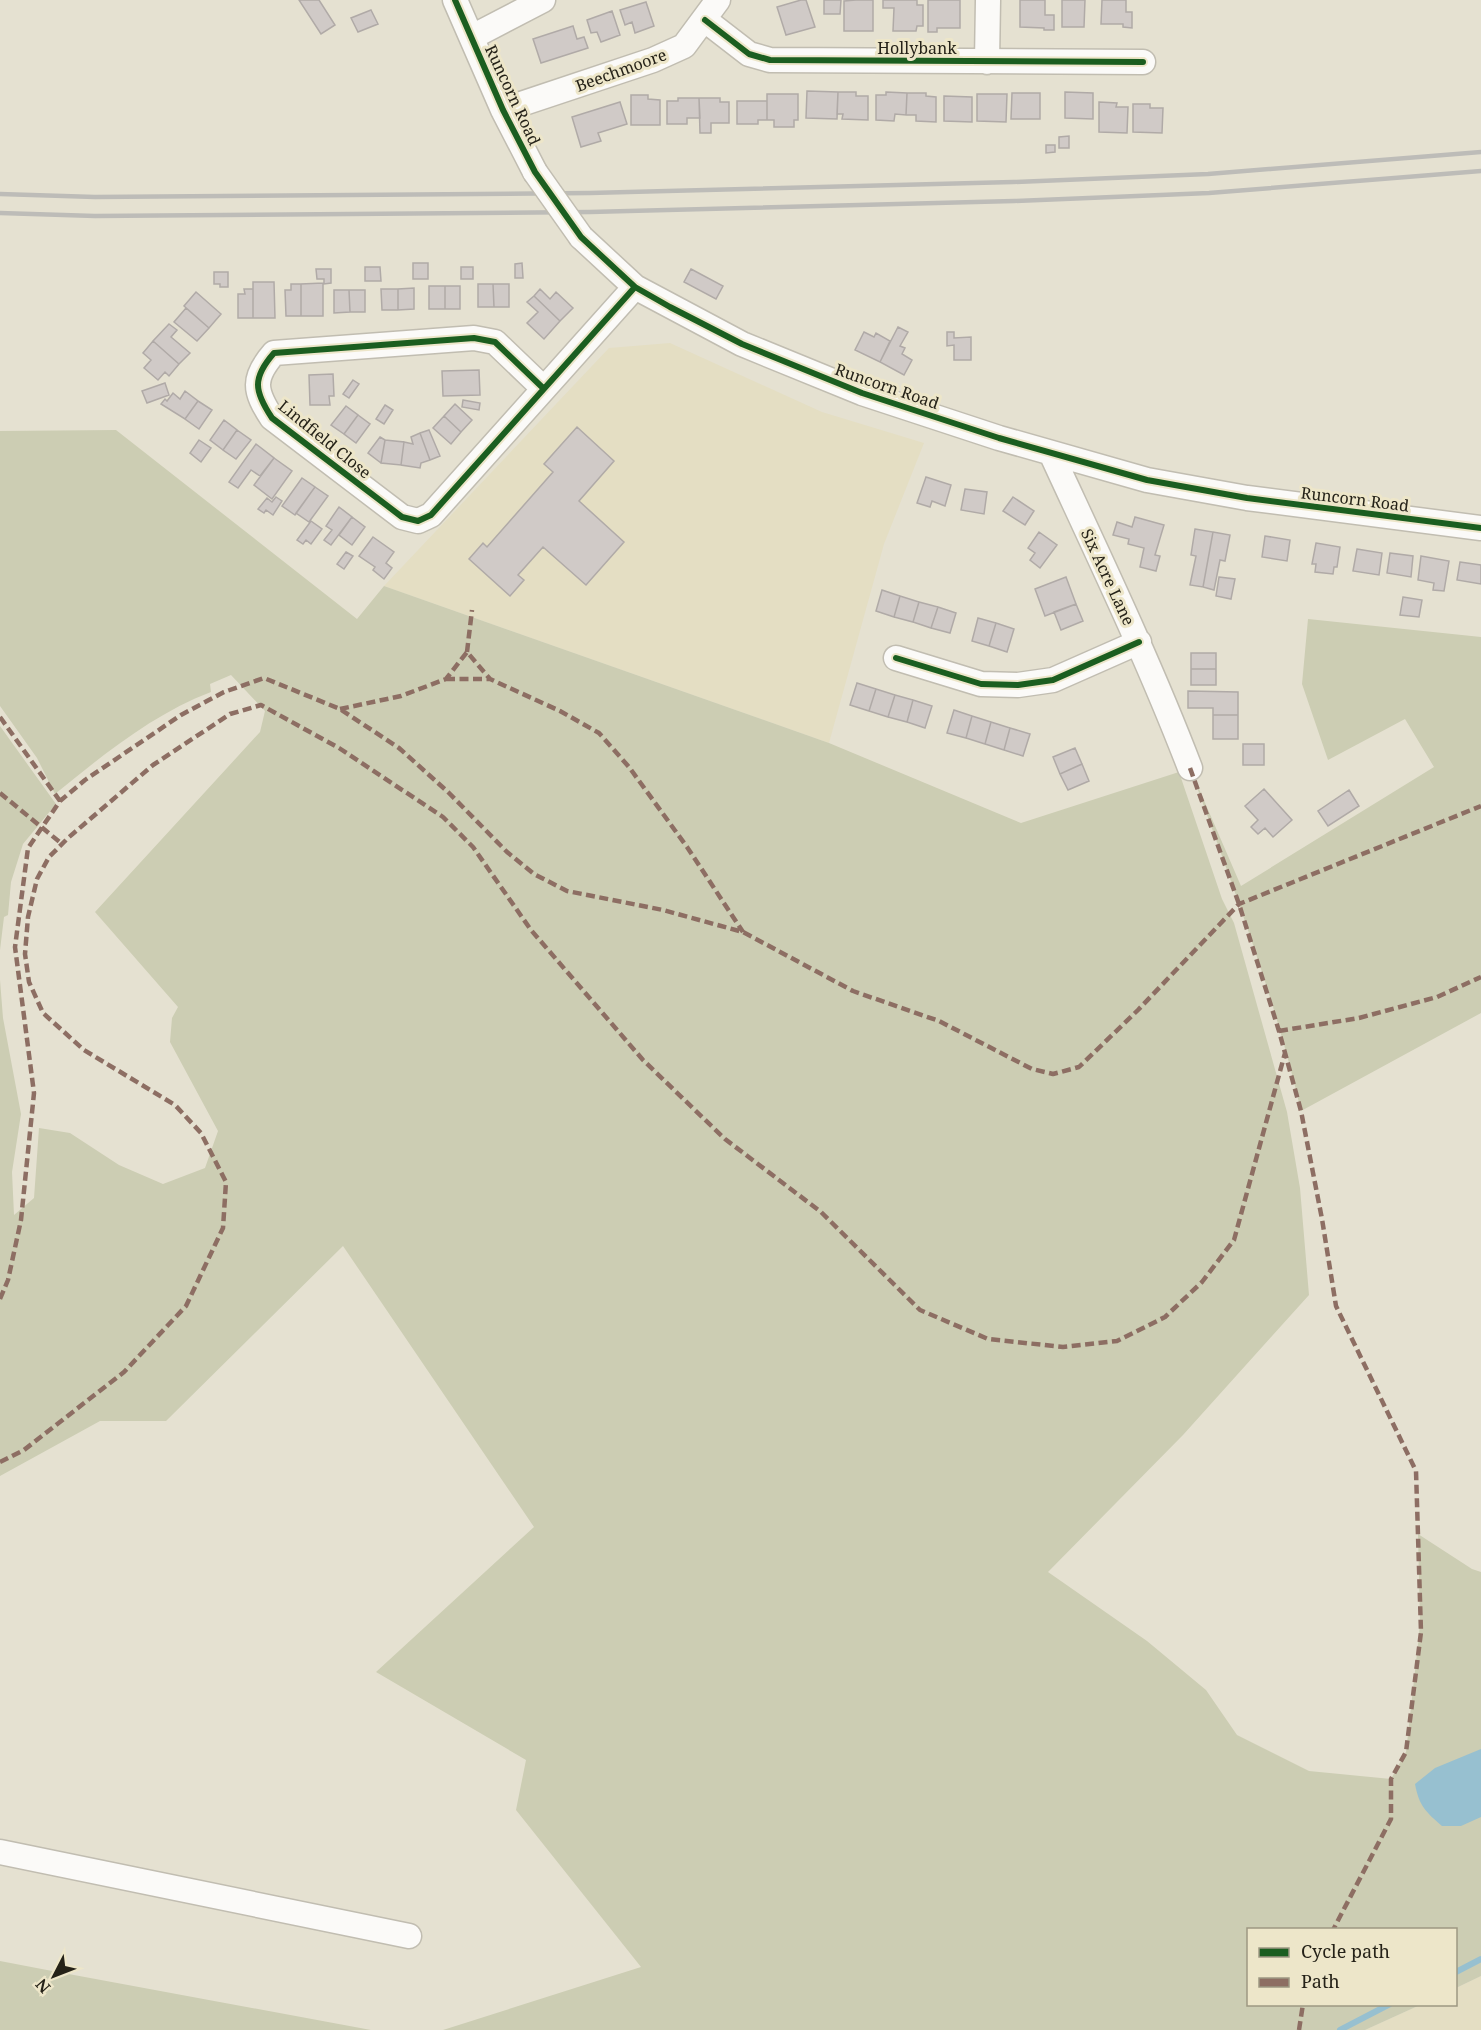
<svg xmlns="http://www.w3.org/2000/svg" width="1481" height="2030" viewBox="0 0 1481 2030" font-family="'Noto Serif',serif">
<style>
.built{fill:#e4dec3}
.green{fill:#cccdb3}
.water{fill:#97c0d0}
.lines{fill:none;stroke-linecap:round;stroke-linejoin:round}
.stream{stroke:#97c0d0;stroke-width:6}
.building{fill:#d0cac7;stroke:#b0aaa7;stroke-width:1.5}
.minor-casing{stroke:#c1bdb1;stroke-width:27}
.minor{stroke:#fbfaf8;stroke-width:24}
.rail{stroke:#bdbcb8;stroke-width:4.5}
.minor-bridge-casing{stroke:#c1bdb1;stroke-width:27;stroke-linecap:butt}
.minor-bridge{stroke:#fbfaf8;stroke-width:24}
.quiet{stroke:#8d6e63;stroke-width:4.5;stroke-dasharray:9 4.5;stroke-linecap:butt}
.cycleway-casing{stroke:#ede6c9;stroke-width:10}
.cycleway{stroke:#1b5e20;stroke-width:6}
.labels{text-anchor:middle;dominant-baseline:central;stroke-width:6;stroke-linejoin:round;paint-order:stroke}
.street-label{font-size:16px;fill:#252218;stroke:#ede6c9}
</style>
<rect width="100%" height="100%" fill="#e5e1d1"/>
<path class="built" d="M 670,343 L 822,412 L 924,443 L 884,544 L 829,743 L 384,586 L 609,348 Z
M 1481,1976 L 1481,2030 L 1365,2030 L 1420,2005 L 1456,2004 L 1456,1988 Z"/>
<path class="green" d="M 116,430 L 357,619 L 384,586 L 829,743 L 1021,823 L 1179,772 L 1222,899 L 1234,923 L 1287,1112 L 1300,1188 L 1309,1295 L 1183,1435 L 1048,1572 L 1147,1641 L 1206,1690 L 1237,1735 L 1309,1771 L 1391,1779 L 1406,1752 L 1418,1644 L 1420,1623 L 1418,1534 L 1472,1569 L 1481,1572 L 1481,1976 L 1456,1988 L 1456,1930 L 1248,1930 L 1248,2004 L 1420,2005 L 1365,2030 L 443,2030 L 641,1967 L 516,1810 L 526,1760 L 376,1672 L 534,1527 L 343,1246 L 166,1421 L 100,1421 L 0,1476 L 0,980 L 3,1018 L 21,1114 L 12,1172 L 14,1215 L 34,1198 L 39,1128 L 70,1133 L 119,1165 L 163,1184 L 205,1168 L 218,1131 L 170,1042 L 172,1018 L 178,1007 L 95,912 L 260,732 L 265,711 L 231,675 L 210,684 L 211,692 C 153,714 103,755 55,794 L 37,758 L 0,706 L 0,431 Z
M 1308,619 L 1481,637 L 1481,1013 L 1301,1111 C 1274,994 1231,881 1190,768 L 1241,886 L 1434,767 L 1405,719 L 1328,760 L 1302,684 Z
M 0,726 L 56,804 L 23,844 L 11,882 L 8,915 L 4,917 L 0,950 Z
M 0,1961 L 47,1970 L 371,2030 L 0,2030 Z"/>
<path class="water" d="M 1481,1749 L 1481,1817 L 1461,1826 L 1442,1826 C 1426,1812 1419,1806 1415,1784 L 1435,1768 Z"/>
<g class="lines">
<path class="stream" d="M 1456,1972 L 1481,1959
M 1340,2030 L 1390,2004"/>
</g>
<path class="building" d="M 299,0 L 319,0 L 335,25 L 321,34 Z
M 801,0 L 806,0 L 815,27 L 786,35 L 777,7 Z
M 824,0 L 841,0 L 840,14 L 824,14 Z
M 856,0 L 873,0 L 873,31 L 844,31 L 844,1 Z
M 883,0 L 917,0 L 917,5 L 923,5 L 923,26 L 917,26 L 916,31 L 893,31 L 894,8 L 883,8 Z
M 928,0 L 960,0 L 960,28 L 937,28 L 937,32 L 928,32 Z
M 1020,0 L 1045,0 L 1045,15 L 1054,15 L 1054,30 L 1044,30 L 1044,28 L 1020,27 Z
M 1062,0 L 1085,0 L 1084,27 L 1062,27 Z
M 1102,0 L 1126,0 L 1126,12 L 1132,12 L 1132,28 L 1123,27 L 1123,24 L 1101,24 Z
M 646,2 L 654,26 L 635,33 L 632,22 L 625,25 L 620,10 Z
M 371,10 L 378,24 L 358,32 L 351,18 Z
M 612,11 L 620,35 L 601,42 L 597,32 L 591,33 L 587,20 Z
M 573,26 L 577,39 L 584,37 L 588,48 L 541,63 L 533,39 Z
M 807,91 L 838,92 L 837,119 L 806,118 Z
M 838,92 L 856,92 L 856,96 L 868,96 L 868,120 L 842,119 L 843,114 L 837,114 Z
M 886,92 L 907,93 L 906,115 L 895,114 L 894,121 L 876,120 L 876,95 L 886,95 Z
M 1065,92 L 1093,93 L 1093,119 L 1065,118 Z
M 907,93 L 926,93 L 926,96 L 936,97 L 936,122 L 916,121 L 916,115 L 906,115 Z
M 1012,93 L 1040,93 L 1040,119 L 1011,119 Z
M 767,94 L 798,94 L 798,120 L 794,120 L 794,127 L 774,127 L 774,120 L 767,120 Z
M 977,94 L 1007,94 L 1006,122 L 977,121 Z
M 631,95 L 648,95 L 648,99 L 660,100 L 660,125 L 631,125 Z
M 944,96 L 972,97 L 972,122 L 944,121 Z
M 678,98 L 699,98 L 700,118 L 687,118 L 687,124 L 667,124 L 667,101 L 678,101 Z
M 699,98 L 720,98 L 720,102 L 729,102 L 729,123 L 711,123 L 711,133 L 700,133 Z
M 737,101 L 767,101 L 767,120 L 758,120 L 758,124 L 737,124 Z
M 620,102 L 627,124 L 598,133 L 601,141 L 581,147 L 572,117 Z
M 1099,102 L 1117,103 L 1116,107 L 1128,107 L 1127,133 L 1099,132 Z
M 1133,104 L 1150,104 L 1150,108 L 1163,108 L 1162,133 L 1133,132 Z
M 1069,136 L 1069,148 L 1059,148 L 1059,137 Z
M 1046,145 L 1055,145 L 1055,152 L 1046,153 Z
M 413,263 L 428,263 L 428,279 L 413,279 Z
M 522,263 L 523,278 L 515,278 L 515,264 Z
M 365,267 L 380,267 L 381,281 L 365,281 Z
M 461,267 L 473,267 L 473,279 L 461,279 Z
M 316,269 L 331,269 L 331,283 L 324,284 L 324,279 L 317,279 Z
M 691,269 L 723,286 L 716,299 L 684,282 Z
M 214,272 L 228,272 L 228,287 L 220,287 L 220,284 L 214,284 Z
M 253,282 L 274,282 L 275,318 L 253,318 Z
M 323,283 L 323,316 L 301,316 L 301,284 Z
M 291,284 L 301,284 L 301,316 L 286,316 L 285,290 L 291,290 Z
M 478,284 L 493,284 L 494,307 L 478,307 Z
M 493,284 L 509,284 L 509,307 L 494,307 Z
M 429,286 L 445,286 L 445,309 L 429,309 Z
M 445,286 L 460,286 L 460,309 L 445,309 Z
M 414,288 L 414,309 L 398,310 L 398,289 Z
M 244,289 L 253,289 L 253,318 L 238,318 L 238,294 L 245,294 Z
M 381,289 L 398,289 L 398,310 L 382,310 Z
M 540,289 L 550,299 L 556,292 L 573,308 L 560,321 L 534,296 Z
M 334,290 L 349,290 L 350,312 L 334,313 Z
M 349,290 L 365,290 L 365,312 L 350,312 Z
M 196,292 L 221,314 L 209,328 L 184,306 Z
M 534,296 L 560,321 L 544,339 L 527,323 L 538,312 L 527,302 Z
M 186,308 L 209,328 L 197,341 L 174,322 Z
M 169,324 L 177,330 L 171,337 L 190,353 L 179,364 L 153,341 Z
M 898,327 L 908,332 L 900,346 L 905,348 L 902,354 L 912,360 L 904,375 L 880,362 Z
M 864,332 L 874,337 L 876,333 L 890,341 L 880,362 L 855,350 Z
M 947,332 L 954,332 L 954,338 L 971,337 L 971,360 L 954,360 L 954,345 L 947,346 Z
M 153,341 L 179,364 L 169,376 L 165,372 L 158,380 L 144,368 L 151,360 L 143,353 Z
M 479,370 L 480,395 L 443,396 L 442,371 Z
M 333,374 L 334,396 L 329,396 L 330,405 L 310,405 L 309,375 Z
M 353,380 L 359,384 L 349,398 L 343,394 Z
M 165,383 L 169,395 L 147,403 L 142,391 Z
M 185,391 L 198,401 L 185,419 L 161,404 L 165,399 L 167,401 L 173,393 L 180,399 Z
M 463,400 L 480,403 L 479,410 L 462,407 Z
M 198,401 L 212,410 L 199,429 L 185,419 Z
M 455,404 L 472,420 L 461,432 L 444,416 Z
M 385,405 L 393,410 L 384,424 L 376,419 Z
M 346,406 L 358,415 L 344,434 L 331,425 Z
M 358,415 L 370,424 L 356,443 L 344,434 Z
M 444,416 L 461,432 L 451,444 L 433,428 Z
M 224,420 L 237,430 L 223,450 L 210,440 Z
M 577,427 L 614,461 L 579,501 L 624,542 L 586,585 L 543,547 L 518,575 L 524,580 L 510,596 L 469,559 L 483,543 L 487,547 L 553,472 L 544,464 Z
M 237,430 L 251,440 L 236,459 L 223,450 Z
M 429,430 L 440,456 L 430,460 L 420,433 Z
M 420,433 L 430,460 L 421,463 L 420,468 L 401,465 L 404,442 L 413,444 L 411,437 Z
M 380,437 L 385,440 L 381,463 L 368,453 Z
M 199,440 L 211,448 L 201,462 L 190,453 Z
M 385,440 L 404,442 L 401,465 L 381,463 Z
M 256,444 L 274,458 L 260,476 L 251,470 L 238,488 L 229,482 Z
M 274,458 L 292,471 L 272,499 L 254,485 Z
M 926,477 L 951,485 L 945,506 L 932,501 L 930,507 L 917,503 Z
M 302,478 L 315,487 L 295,515 L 282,506 Z
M 315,487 L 328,496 L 309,522 L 296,513 Z
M 965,489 L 987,492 L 984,514 L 961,510 Z
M 276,497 L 282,501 L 273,515 L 266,510 L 264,513 L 258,509 L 267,498 L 272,502 Z
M 1013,497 L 1034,511 L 1025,525 L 1003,511 Z
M 339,507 L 352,517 L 331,545 L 324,540 L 332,530 L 326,526 Z
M 352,517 L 365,527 L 352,545 L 339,535 Z
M 1135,517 L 1164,525 L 1155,555 L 1160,556 L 1156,571 L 1140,567 L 1144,548 L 1128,544 L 1129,539 L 1113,535 L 1117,522 L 1132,527 Z
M 311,521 L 322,529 L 311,544 L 306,540 L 303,544 L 297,540 Z
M 1195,529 L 1213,532 L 1203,587 L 1190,585 L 1196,556 L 1191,555 Z
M 1039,532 L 1057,545 L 1040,568 L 1030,560 L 1035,553 L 1028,548 Z
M 1213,532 L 1230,535 L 1225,561 L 1220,560 L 1214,590 L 1203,587 Z
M 1265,536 L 1290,540 L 1287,561 L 1262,557 Z
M 373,537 L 394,552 L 386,563 L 392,568 L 384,579 L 373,570 L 375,567 L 359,556 Z
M 1316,543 L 1340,547 L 1337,567 L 1334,567 L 1333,574 L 1315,572 L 1316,564 L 1312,564 Z
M 1357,549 L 1382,553 L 1379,575 L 1353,571 Z
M 346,552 L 353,556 L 344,569 L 337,564 Z
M 1390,553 L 1413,556 L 1411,577 L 1387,573 Z
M 1421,556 L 1449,561 L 1444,591 L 1433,590 L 1434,583 L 1418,580 Z
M 1460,562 L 1481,565 L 1481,584 L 1457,580 Z
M 1066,577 L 1076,604 L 1045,616 L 1035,589 Z
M 1219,577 L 1235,579 L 1231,599 L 1216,596 Z
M 882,590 L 900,596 L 894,617 L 876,611 Z
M 900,596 L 919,602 L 913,622 L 894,617 Z
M 1403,597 L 1422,600 L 1419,617 L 1400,615 Z
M 919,602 L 938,607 L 931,628 L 913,622 Z
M 1076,604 L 1083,621 L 1061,630 L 1054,612 Z
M 938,607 L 956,613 L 950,633 L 931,628 Z
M 978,618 L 996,623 L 989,646 L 972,641 Z
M 996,623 L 1014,629 L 1007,652 L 989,646 Z
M 1191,653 L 1216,653 L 1216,669 L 1191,669 Z
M 1191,669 L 1216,669 L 1216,685 L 1191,685 Z
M 857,683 L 876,689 L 869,711 L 850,705 Z
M 876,689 L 895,695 L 888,717 L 869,711 Z
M 1188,691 L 1238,692 L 1238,715 L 1213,715 L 1213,708 L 1188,708 Z
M 895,695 L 913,700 L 907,722 L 888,717 Z
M 913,700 L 932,706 L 925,728 L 907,722 Z
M 954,710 L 972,716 L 966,738 L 947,733 Z
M 1213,715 L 1238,715 L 1238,739 L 1213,739 Z
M 972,716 L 991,722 L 985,744 L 966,738 Z
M 991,722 L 1010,728 L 1004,750 L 985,744 Z
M 1010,728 L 1030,734 L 1023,756 L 1004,750 Z
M 1243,744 L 1264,744 L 1264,765 L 1243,765 Z
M 1075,748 L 1082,764 L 1060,774 L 1053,757 Z
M 1082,764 L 1089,781 L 1068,790 L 1060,774 Z
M 1264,789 L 1292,820 L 1273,837 L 1265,828 L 1258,834 L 1251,827 L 1258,820 L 1245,806 Z
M 1349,790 L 1359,806 L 1328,826 L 1318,811 Z"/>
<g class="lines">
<defs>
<path id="minor" d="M 455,0 L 503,110 L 535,172
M 705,20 L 749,54 L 770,60 L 1143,62
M 472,37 L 543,0
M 987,62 L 988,0
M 503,110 L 653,60 L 684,46 L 718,0
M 581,237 L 635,287 L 742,344 L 862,393 L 999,438 L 1147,480 L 1247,498 L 1481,528
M 543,388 L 495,342 L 474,338 L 274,353 C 252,378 254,391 272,418 L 402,517 L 418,521 L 431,515 L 635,287
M 1051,453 C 1099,557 1149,661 1190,768
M 896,658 L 981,684 L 1018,685 L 1053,680 L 1139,642
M 0,1852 L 409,1936"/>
</defs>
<use href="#minor" class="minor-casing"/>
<use href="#minor" class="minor"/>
<path class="rail" d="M 0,194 L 95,197 L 590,193 L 1013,182 L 1208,174 L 1481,152
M 0,213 L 95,216 L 590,212 L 1014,201 L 1209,193 L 1481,171"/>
<defs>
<path id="minor-bridge" d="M 535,172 L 581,237"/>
</defs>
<use href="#minor-bridge" class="minor-bridge-casing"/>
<use href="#minor-bridge" class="minor-bridge"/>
<path class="quiet" d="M 467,652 L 472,610
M 446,679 L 490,679
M 340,709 L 401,696 L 446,679 L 467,652 L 490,679 L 560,711 L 599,733 L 629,767 L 687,847 L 743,932
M 0,717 L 60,801
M 1190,768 L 1239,904 L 1279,1031 L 1301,1111 L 1322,1219 L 1336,1306 L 1416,1471 L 1421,1632 L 1406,1752 L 1391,1779 L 1391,1819 L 1333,1930
M 0,793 L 62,844
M 1279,1031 L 1359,1018 L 1437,997 L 1481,977
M 0,1299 L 8,1280 L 21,1220 L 34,1093 L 15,947 L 28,848 L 60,801 L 85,780 L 181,715 L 224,692 L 264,678 L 340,709 L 399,748 L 448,792 L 507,852 L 534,874 L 567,891 L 663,910 L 743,932 L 853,991 L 939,1021 L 1032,1069 L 1053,1074 L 1079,1067 L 1138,1010 L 1239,904 L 1481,806
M 0,1462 L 24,1450 L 124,1372 L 186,1306 L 223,1228 L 226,1182 L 201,1133 L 175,1105 L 84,1050 L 43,1013 L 29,982 L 25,954 L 28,917 L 37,879 L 49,857 L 68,838 L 153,765 L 230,714 L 261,705 L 339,748 L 443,817 L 473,847 L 531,930 L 643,1060 L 725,1139 L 821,1212 L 920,1310 L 988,1339 L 1063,1347 L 1117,1341 L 1165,1317 L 1202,1282 L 1234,1240 L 1285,1053
M 1299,2030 L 1303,2004"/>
<defs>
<path id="cycleway" d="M 455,0 L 503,110 L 535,172 L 581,237 L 635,287 L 670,307 L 742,344 L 862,393 L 999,438 L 1147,480 L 1247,498 L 1481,528
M 705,20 L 749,54 L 770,60 L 1143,62
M 543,388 L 495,342 L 474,338 L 274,353 C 252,378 254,391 272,418 L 402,517 L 418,521 L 431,515 L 635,287
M 896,658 L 981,684 L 1018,685 L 1053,680 L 1139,642"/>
</defs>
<use href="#cycleway" class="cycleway-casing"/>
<use href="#cycleway" class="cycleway"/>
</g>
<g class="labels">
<g class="street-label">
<text x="917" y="48">Hollybank</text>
<text transform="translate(621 70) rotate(-20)">Beechmoore</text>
<text transform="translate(513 95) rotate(65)">Runcorn Road</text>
<text transform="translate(887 386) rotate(19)">Runcorn Road</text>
<text transform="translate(325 439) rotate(39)">Lindfield Close</text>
<text transform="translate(1355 499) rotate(7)">Runcorn Road</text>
<text transform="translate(1108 577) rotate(65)">Six Acre Lane</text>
</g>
</g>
<rect x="1247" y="1928" width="210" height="78" fill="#ede6c9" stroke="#9d9882" stroke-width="1.5"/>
<rect x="1259" y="1948" width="30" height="9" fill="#1b5e20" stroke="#9d9882" stroke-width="1.5"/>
<text x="1301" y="1958" font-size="18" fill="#252218">Cycle path</text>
<rect x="1259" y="1978" width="30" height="9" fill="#8d6e63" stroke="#9d9882" stroke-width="1.5"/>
<text x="1301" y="1988" font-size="18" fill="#252218">Path</text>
<g transform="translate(54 1976) rotate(228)" stroke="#ede6c9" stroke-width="4.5" paint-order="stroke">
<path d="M0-4.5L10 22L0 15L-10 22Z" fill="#252218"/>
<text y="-9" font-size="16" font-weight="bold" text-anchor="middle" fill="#252218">N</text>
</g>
</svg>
